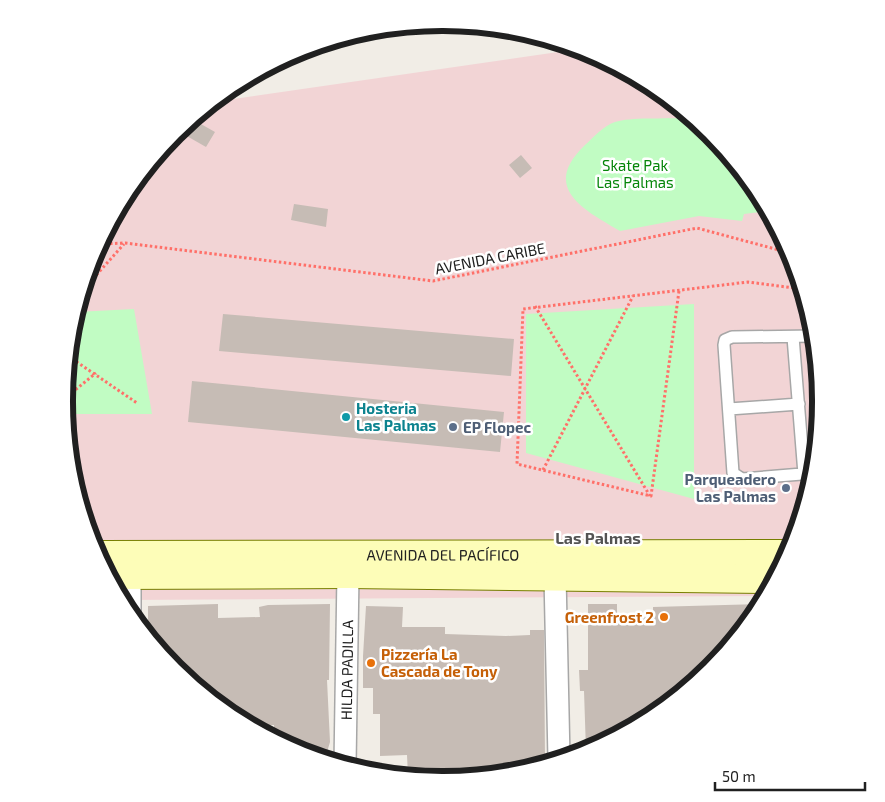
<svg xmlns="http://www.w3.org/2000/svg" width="885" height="802" viewBox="0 0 885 802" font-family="'Exo 2',sans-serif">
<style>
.commercial{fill:#f2d4d5}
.park{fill:#c1fcc3}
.building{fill:#c6bcb5}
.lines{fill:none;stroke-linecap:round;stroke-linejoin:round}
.lane-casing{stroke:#a7a7a7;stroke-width:14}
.street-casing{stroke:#a7a7a7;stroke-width:24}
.secondary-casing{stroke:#777e00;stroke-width:30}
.path{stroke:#ff7069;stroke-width:3;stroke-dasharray:2.5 2.5;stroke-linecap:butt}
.lane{stroke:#fff;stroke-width:11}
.street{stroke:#fff;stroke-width:21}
.secondary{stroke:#fdfdb8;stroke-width:28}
.culture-dot{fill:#0f9aa8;stroke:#fff;stroke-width:2}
.service-dot{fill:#5c6f8a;stroke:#fff;stroke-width:2}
.food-dot{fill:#e8710a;stroke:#fff;stroke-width:2}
.labels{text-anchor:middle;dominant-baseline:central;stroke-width:5;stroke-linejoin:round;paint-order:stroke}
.park-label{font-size:15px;fill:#06860a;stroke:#fff}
.street-label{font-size:15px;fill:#202020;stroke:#fff}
.culture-label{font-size:15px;font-weight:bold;fill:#0d838f;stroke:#fff;text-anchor:start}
.service-label{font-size:15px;font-weight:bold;fill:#4e5e75;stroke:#fff;text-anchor:start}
.food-label{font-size:15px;font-weight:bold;fill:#c56008;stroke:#fff;text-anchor:end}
.neighbourhood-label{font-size:16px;font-weight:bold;fill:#535353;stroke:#fff}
.rim{fill:none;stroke:#202020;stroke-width:6}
</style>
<rect width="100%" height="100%" fill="#f1ede6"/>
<path class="commercial" d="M 579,49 L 653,86 L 710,134 L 757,191 L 792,256 L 814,327 L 821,401 L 814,475 L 792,546 L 766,596 L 122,600 L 93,546 L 71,475 L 64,401 L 71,327 L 93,256 L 128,190 L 175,133 L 213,102 Z"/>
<path class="park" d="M 684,112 C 717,139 748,173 768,211 L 744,214 L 742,221 L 699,216 L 620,231 C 584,210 540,188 585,145 C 594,137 603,126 615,122 C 630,117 666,119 683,118 Z
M 694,304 L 694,499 L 526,453 L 526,314 Z
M 134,309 L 152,414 L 65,414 C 62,384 67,340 76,312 Z"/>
<path class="building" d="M 192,119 L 215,132 L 206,147 L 178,131 Z
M 521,155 L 532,168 L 520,178 L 509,165 Z
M 294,204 L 328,209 L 326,227 L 291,220 Z
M 223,314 L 514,339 L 511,376 L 219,351 Z
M 192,381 L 504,412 L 500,452 L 188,422 Z
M 218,604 L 218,618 L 260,617 L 259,607 L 268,605 L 330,604 L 329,680 L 327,680 L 330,742 L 325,759 L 297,751 L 274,738 L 274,725 L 251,726 L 232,716 L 175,668 L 148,636 L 148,606 Z
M 588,604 L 617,604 L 617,619 L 653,617 L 653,607 L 761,604 L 710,669 L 653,716 L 586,751 L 584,691 L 580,691 L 579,670 L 588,670 Z
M 366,606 L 403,607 L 402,627 L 445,627 L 445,634 L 506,636 L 530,635 L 530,630 L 544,630 L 545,763 L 516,772 L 442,780 L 408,776 L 407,755 L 380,756 L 380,714 L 373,714 L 373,688 L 363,688 L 363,656 Z"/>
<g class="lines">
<defs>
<path id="lane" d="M 793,337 L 804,474
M 729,409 L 799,404
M 814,473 L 742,479 L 733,473 L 724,345 L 725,340 L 732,337 L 815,336"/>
<g id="street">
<path d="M 555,576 L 559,759"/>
<path d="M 130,614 L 130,575"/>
<path id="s1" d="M 345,765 L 348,574"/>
</g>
<g id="secondary">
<path id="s2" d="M 98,555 L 788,554"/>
<path d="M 108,575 L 348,574 L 774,579"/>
</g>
</defs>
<use href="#lane" class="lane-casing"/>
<use href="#street" class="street-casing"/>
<use href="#secondary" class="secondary-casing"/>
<path class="path" d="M 100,244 L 125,243 L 433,281 L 697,228 L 790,253
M 83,290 L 124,244
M 679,291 L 651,496 L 517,464 L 523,309 L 748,282 L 802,289
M 535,306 L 650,496
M 68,356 L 137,403
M 64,399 L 96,373
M 543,470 L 633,296"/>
<use href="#lane" class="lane"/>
<use href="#street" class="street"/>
<use href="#secondary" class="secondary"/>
</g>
<circle class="culture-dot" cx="346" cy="417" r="5"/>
<g class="service-dot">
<circle cx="453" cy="427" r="5"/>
<circle cx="786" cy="488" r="5"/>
</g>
<g class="food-dot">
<circle cx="664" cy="617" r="5"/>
<circle cx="371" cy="663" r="5"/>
</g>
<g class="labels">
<g class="park-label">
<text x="635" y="165">Skate Pak<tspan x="635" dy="17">Las Palmas</tspan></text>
</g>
<g class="street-label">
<text transform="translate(490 258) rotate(-11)">AVENIDA CARIBE</text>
<text stroke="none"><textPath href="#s2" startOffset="345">AVENIDA DEL PACÍFICO</textPath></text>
<text stroke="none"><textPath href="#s1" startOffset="95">HILDA PADILLA</textPath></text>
</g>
<g class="culture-label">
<text x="356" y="408">Hosteria<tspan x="356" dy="17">Las Palmas</tspan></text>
</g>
<g class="service-label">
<text x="463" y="427">EP Flopec</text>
<text x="776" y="479" text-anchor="end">Parqueadero<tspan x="776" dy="17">Las Palmas</tspan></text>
</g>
<g class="food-label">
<text x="654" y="617">Greenfrost 2</text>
<text x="381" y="654" text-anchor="start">Pizzería La<tspan x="381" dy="17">Cascada de Tony</tspan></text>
</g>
<g class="neighbourhood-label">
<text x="598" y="537">Las Palmas</text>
</g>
</g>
<path d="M0 0H885V802H0ZM442 31H443A369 369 0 0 1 812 400V402A369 369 0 0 1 443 771H442A369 369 0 0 1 73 402V400A369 369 0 0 1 442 31Z" fill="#fff" fill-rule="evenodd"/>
<path class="rim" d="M442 31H443A369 369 0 0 1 812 400V402A369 369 0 0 1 443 771H442A369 369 0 0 1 73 402V400A369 369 0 0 1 442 31Z"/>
<path d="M715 782v8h150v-8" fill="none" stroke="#202020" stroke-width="2.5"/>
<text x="722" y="782" font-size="15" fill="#202020" stroke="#ffffff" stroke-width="4" paint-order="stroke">50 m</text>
</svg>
